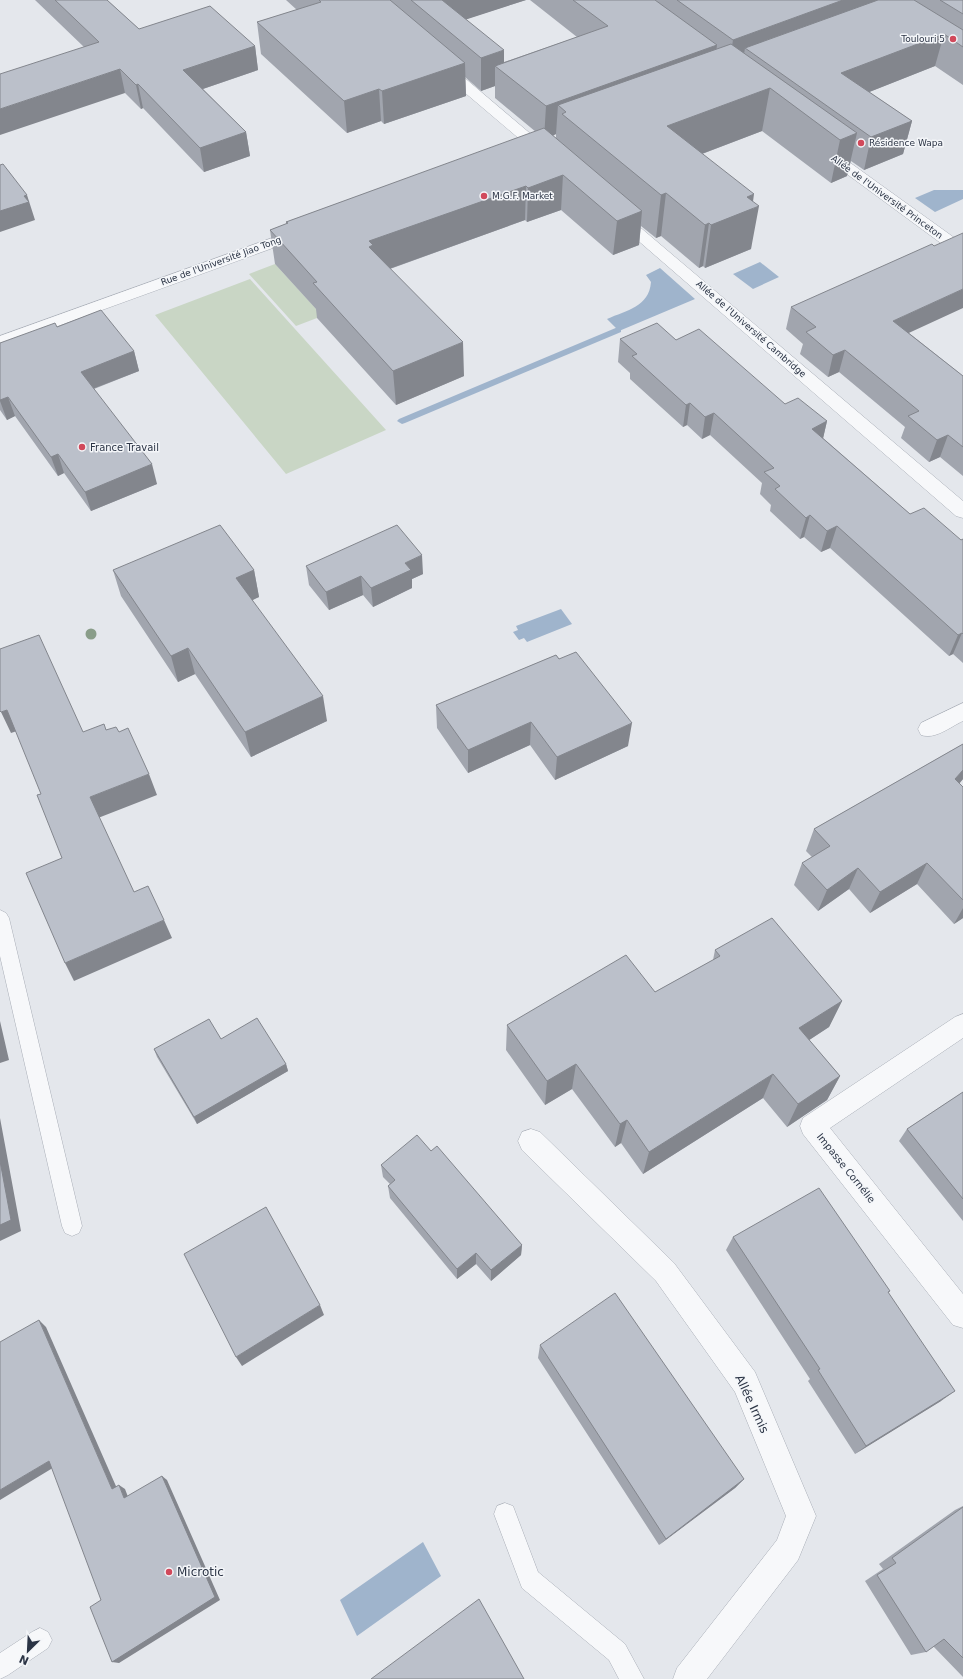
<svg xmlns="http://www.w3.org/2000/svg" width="963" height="1679" viewBox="0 0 963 1679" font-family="'DejaVu Sans',sans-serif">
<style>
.green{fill:#c9d6c5}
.water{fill:#9fb4cc}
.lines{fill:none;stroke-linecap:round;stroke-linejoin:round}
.stream{fill:#9fb4cc;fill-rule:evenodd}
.lane-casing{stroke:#a9aeb7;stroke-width:1}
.street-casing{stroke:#a9aeb7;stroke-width:1}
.lane{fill:#f7f8fa;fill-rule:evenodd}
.street{fill:#f7f8fa;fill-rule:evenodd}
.tree{fill:#899d89}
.wall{fill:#a1a5ae;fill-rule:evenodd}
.shaded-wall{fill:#83868d}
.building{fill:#bbc0ca;stroke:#83868d}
.poi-dot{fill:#d1495b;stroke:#f4f6f9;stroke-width:1.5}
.labels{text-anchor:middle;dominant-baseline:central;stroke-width:3;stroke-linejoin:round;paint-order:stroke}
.far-poi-label{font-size:9px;fill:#2b3445;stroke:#f4f6f9;text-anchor:start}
.far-street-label{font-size:9px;fill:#2b3445;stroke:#f4f6f9}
.poi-label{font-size:10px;fill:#2b3445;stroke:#f4f6f9;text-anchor:start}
.street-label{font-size:10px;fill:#2b3445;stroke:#f4f6f9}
.near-street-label{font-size:12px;fill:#2b3445;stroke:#f4f6f9}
.near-poi-label{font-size:12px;fill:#2b3445;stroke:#f4f6f9;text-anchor:start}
</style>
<rect width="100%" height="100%" fill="#e4e7ec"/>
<path class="green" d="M 275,264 L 318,311 L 317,318 L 296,326 L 249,274 Z
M 250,279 L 386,430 L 286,474 L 155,315 Z"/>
<path class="water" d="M 934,190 L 963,190 L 963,199 L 935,212 L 915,198 Z
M 760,262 L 779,277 L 753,289 L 733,274 Z
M 660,268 L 695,299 L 619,331 L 607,319 C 627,310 649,307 651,282 L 646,275 Z
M 561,609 L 572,624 L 527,642 L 524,638 L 519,640 L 513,632 L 518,630 L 516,626 Z
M 423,1542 L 441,1576 L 357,1636 L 340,1600 Z"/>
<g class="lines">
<path class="stream" d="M 618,327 L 621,328 L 621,332 L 405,423 L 402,424 L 397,421 L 399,419 Z"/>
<defs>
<path id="lane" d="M 0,910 L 6,913 L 9,918 L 82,1226 L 79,1233 L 72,1236 L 65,1233 L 62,1226 L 0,956 Z
M 505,1503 L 513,1506 L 538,1572 L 625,1644 L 644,1679 L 619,1679 L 609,1660 L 522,1588 L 494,1514 L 497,1506 Z
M 40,1628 L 48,1632 L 52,1640 L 48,1648 L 8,1675 L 0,1679 L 0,1653 L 32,1632 Z"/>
<path id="street" d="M 442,62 L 447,63 L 552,152 L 554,155 L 552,158 L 542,158 L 437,69 L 435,66 L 437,63 Z
M 826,148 L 831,149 L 963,244 L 963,257 L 957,255 L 821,155 L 819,152 L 821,149 Z
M 617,210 L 622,212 L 963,501 L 963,518 L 956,516 L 612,218 L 609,215 L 612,212 Z
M 300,228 L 306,230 L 308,233 L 306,236 L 0,347 L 0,336 Z
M 963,703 L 963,721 C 950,727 935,740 921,735 L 918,729 L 921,723 Z
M 963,1014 L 963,1038 L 830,1128 L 963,1294 L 963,1328 L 953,1325 L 803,1134 L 800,1126 L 803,1118 L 955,1017 Z
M 531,1129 L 540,1132 L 674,1263 L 755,1372 L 816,1516 L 798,1560 L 707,1679 L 673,1679 L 677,1668 L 777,1540 L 786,1516 L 735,1392 L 656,1281 L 522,1150 L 518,1141 L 522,1132 Z"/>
</defs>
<use href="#lane" class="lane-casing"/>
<use href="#street" class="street-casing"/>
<use href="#lane" class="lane"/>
<use href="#street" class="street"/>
</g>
<circle class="tree" cx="91" cy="634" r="5.5"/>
<path class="wall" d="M 35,0 L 107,0 L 139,29 L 255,46 L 258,70 L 203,89 L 246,132 L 250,156 L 204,172 L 143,108 L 141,109 L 125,93 L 84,47 Z
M 286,0 L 526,0 L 466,19 L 504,62 L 577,37 L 530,0 L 963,0 L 963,85 L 935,66 L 869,92 L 912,121 L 903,154 L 864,170 L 851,161 L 847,176 L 831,183 L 762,131 L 702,154 L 753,202 L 751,249 L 705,268 L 703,266 L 699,268 L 661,236 L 656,238 L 641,226 L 639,245 L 613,255 L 561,210 L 527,222 L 525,220 L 390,269 L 464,376 L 396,405 L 317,318 L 316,309 L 275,264 L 270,230 L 286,224 L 286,222 L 536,132 L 495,98 L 495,86 L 481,91 L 465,77 L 466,96 L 384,124 L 381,121 L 347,133 L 261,54 L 257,22 L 297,10 ZM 556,134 L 556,138 L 553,136 Z
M 791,307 L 909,333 L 963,376 L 963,476 L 940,457 L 929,462 L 901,438 L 905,427 L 839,372 L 828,377 L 800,354 L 803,344 L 786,329 Z
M 57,327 L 134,351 L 139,371 L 94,389 L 157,484 L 91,511 L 64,473 L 58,476 L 15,416 L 7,420 L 0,410 L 0,343 Z
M 620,339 L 676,340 L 785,404 L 827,421 L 823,438 L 910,514 L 961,540 L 963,539 L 963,663 L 953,654 L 949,656 L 830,548 L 821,552 L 804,537 L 800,539 L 770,511 L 771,505 L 760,494 L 762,483 L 710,435 L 702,439 L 687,425 L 683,427 L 630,379 L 630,373 L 618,362 Z
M 306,566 L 423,574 L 412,579 L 412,588 L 373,607 L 363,595 L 329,610 L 309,585 Z
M 113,570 L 254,570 L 259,597 L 252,600 L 327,721 L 251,757 L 195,674 L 178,682 L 121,596 Z
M 556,655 L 628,746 L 555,780 L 530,745 L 468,773 L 437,728 L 436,705 Z
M 963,744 L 963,779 L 959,784 L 963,787 L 963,918 L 954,924 L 917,884 L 870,913 L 849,889 L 818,911 L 794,885 L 802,863 L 812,857 L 806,851 L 814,829 Z
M 715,950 L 842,1001 L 829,1027 L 809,1040 L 840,1076 L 827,1100 L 787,1127 L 763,1098 L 643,1174 L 621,1143 L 615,1147 L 572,1089 L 545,1105 L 506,1050 L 507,1025 L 655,992 L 713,960 Z
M 221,1039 L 286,1064 L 288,1071 L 197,1124 L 157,1057 L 154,1049 Z
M 963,1092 L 963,1221 L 899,1141 L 907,1129 Z
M 431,1151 L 522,1245 L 521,1255 L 491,1281 L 476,1264 L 457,1279 L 390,1198 L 388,1186 L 390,1184 L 383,1177 L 381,1165 Z
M 733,1237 L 890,1291 L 888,1293 L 941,1401 L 855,1454 L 808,1381 L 810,1379 L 726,1250 Z
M 540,1345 L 744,1479 L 735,1488 L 659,1545 L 538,1358 Z
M 963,1506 L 963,1677 L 933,1646 L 926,1652 L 911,1655 L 865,1581 L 883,1569 L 879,1564 L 955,1510 Z"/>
<path class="shaded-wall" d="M 438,0 L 526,0 L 443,27 Z
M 843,0 L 884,0 L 745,48 L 742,67 L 728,72 L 733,40 Z
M 944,34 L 935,66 L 834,106 L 841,73 Z
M 717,45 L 713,78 L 566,112 L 558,105 L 556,134 L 544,139 L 546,106 Z
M 255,46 L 258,70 L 188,94 L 183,70 Z
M 504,50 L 504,72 L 495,66 L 495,86 L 481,91 L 481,58 Z
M 465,63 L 466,96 L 384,124 L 382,91 Z
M 120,69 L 125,93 L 0,135 L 0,109 Z
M 138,84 L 143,108 L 141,109 L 136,85 Z
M 770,88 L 762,131 L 662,169 L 667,126 Z
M 379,89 L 381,121 L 347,133 L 344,101 Z
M 912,121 L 903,154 L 864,170 L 871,137 Z
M 246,132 L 250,156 L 204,172 L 200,148 Z
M 857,133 L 847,176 L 831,183 L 840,140 Z
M 563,175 L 561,210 L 527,222 L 528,188 Z
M 526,186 L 525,220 L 375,274 L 369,247 L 369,241 Z
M 666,193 L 661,236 L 656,238 L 661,195 Z
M 754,194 L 752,209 L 759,206 L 751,249 L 705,268 L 711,225 L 747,197 Z
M 27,195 L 35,220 L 0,232 L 0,211 L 24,196 Z
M 642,211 L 639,245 L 613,255 L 617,221 Z
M 709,223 L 703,266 L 699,268 L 705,225 Z
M 963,289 L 963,308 L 887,343 L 893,321 Z
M 463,342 L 464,376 L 396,405 L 393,371 Z
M 845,350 L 839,372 L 828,377 L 833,355 Z
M 134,351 L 139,371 L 87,391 L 81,372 Z
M 8,397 L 15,416 L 7,420 L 0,401 L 0,400 Z
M 690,403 L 687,425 L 683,427 L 686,405 Z
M 714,413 L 710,435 L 702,439 L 705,417 Z
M 827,421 L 822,443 L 812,429 Z
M 948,435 L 940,457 L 929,462 L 937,440 Z
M 58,454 L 64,473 L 58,476 L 51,457 Z
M 152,464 L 157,484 L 91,511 L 85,492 Z
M 810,515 L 804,537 L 800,539 L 806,518 Z
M 837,526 L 830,548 L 821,552 L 827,531 Z
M 422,555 L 423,574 L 412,579 L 412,588 L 373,607 L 371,588 L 405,563 Z
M 254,570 L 259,597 L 242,605 L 236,578 Z
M 361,576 L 363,595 L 329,610 L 326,592 Z
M 962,633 L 953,654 L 949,656 L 958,635 Z
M 188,648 L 195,674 L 178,682 L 171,656 Z
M 323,696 L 327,721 L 251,757 L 245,732 Z
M 7,710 L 17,731 L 11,733 L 1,712 Z
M 531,722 L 530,745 L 468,773 L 468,750 Z
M 632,723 L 628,746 L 555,780 L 557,757 Z
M 963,770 L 963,779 L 943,802 L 955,779 Z
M 149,774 L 157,795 L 98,818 L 90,797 Z
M 927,863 L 917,884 L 870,913 L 880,892 Z
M 858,868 L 849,889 L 818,911 L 827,890 Z
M 963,908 L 963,918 L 954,924 Z
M 164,920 L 172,938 L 74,981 L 65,963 Z
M 842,1001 L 829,1027 L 788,1054 L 799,1028 Z
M 0,1021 L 9,1060 L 0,1063 Z
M 286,1064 L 288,1071 L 197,1124 L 194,1117 Z
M 576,1064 L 572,1089 L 545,1105 L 547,1081 Z
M 773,1074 L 763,1098 L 643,1174 L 649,1152 Z
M 840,1076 L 827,1100 L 787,1127 L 798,1104 Z
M 0,1118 L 21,1231 L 0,1241 Z
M 627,1120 L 621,1143 L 615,1147 L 620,1124 Z
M 522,1245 L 521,1255 L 491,1281 L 491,1270 Z
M 476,1253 L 476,1264 L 457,1279 L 457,1269 Z
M 320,1305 L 324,1315 L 242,1366 L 236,1357 Z
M 39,1320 L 46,1327 L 119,1493 L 112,1489 Z
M 955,1391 L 941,1401 L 855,1454 L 866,1446 Z
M 49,1461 L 56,1466 L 0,1500 L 0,1490 Z
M 162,1476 L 167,1480 L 220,1600 L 119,1663 L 112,1662 Z
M 744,1479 L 735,1488 L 659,1545 L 666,1539 Z
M 119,1485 L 125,1489 L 130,1502 L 124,1498 Z"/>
<path class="building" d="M 55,0 L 107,0 L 139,29 L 210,6 L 255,46 L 183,70 L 246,132 L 200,148 L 138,84 L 136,85 L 120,69 L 0,109 L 0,74 L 99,42 Z
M 319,0 L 390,0 L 465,63 L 382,91 L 379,89 L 344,101 L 257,22 L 321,2 Z
M 411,0 L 442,0 L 504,50 L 481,58 Z
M 573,0 L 655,0 L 717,45 L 546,106 L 495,66 L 608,26 Z
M 677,0 L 843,0 L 733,40 Z
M 878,0 L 914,0 L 963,30 L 963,47 L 944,34 L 841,73 L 912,121 L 871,137 L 745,48 Z
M 940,0 L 963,0 L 963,14 Z
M 731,44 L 857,133 L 840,140 L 770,88 L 667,126 L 754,194 L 747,197 L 759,206 L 711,225 L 709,223 L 705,225 L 666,193 L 661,195 L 562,114 L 566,112 L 558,105 Z
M 544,128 L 642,211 L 617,221 L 563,175 L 528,188 L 526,186 L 369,241 L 373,245 L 369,247 L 463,342 L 393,371 L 313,283 L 317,282 L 270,230 L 288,223 L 286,222 Z
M 3,164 L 27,195 L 24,196 L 29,202 L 0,211 L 0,165 Z
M 963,233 L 963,289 L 893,321 L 963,376 L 963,447 L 948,435 L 937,440 L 908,416 L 919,411 L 845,350 L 833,355 L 806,332 L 816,327 L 791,307 L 932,244 L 934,246 Z
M 101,310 L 134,351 L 81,372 L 152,464 L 85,492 L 58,454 L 51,457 L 8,397 L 0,400 L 0,343 L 55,323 L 57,327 Z
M 657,323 L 676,340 L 699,329 L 785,404 L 798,398 L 827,421 L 812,429 L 910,514 L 924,508 L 961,540 L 963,539 L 963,634 L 962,633 L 958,635 L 837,526 L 827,531 L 810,515 L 806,518 L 775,489 L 780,486 L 764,472 L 774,468 L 714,413 L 705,417 L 690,403 L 686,405 L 632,356 L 637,354 L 620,339 Z
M 220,525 L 254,570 L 236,578 L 323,696 L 245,732 L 188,648 L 171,656 L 113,570 Z
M 397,525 L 422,555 L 405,563 L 411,570 L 371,588 L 361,576 L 326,592 L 306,566 Z
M 39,635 L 83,732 L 104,724 L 106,730 L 116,727 L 119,732 L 128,728 L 149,774 L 90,797 L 134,892 L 148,886 L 164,920 L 65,963 L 26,873 L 62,858 L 37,795 L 41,794 L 7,710 L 1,712 L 0,711 L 0,649 Z
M 576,652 L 632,723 L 557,757 L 531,722 L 468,750 L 436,705 L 556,655 L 559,659 Z
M 963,744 L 963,770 L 955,779 L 963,787 L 963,900 L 927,863 L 880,892 L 858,868 L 827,890 L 802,863 L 830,846 L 814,829 Z
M 772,918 L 842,1001 L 799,1028 L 840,1076 L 798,1104 L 773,1074 L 649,1152 L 627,1120 L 620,1124 L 576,1064 L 547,1081 L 507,1025 L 626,955 L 655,992 L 720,956 L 715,950 Z
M 257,1018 L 286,1064 L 194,1117 L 154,1049 L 209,1019 L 221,1039 Z
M 963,1092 L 963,1199 L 907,1129 Z
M 417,1135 L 431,1151 L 437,1146 L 522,1245 L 491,1270 L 476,1253 L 457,1269 L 388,1186 L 395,1180 L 381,1165 Z
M 0,1161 L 11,1220 L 0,1225 Z
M 819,1188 L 890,1291 L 888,1292 L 955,1391 L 866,1446 L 818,1370 L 820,1369 L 733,1237 Z
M 266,1207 L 320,1305 L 236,1357 L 184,1254 Z
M 615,1293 L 744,1479 L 666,1539 L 540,1345 Z
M 39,1320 L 112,1489 L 119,1485 L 124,1498 L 162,1476 L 215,1597 L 112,1662 L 90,1607 L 101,1600 L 49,1461 L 0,1490 L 0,1342 Z
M 963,1507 L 963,1658 L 944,1639 L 926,1652 L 877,1575 L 896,1563 L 892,1558 Z
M 479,1599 L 524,1679 L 371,1679 Z"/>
<g class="poi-dot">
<circle cx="953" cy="39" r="4"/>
<circle cx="861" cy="143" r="4"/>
<circle cx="484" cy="196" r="4"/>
<circle cx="82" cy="447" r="4"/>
<circle cx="169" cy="1572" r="4"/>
</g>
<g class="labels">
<g class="far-poi-label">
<text x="945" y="39" text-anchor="end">Toulouri 5</text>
<text x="869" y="143">Résidence Wapa</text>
<text x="492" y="196">M.G.F. Market</text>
</g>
<g class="far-street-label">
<text transform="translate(887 197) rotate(36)">Allée de l'Université Princeton</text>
<text transform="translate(221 261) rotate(-20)">Rue de l'Université Jiao Tong</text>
<text transform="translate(751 329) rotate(41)">Allée de l'Université Cambridge</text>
</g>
<g class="poi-label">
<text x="90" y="447">France Travail</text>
</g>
<g class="street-label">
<text transform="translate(846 1168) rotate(51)">Impasse Cornélie</text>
</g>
<g class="near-street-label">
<text transform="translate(752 1404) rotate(65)">Allée Irmis</text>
</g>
<g class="near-poi-label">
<text x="177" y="1572">Microtic</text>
</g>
</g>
<g transform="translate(28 1651) rotate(204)" stroke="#f4f6f9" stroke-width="3" paint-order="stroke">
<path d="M0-3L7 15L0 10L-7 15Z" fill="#2b3445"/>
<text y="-6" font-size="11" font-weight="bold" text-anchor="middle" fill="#2b3445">N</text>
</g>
</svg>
